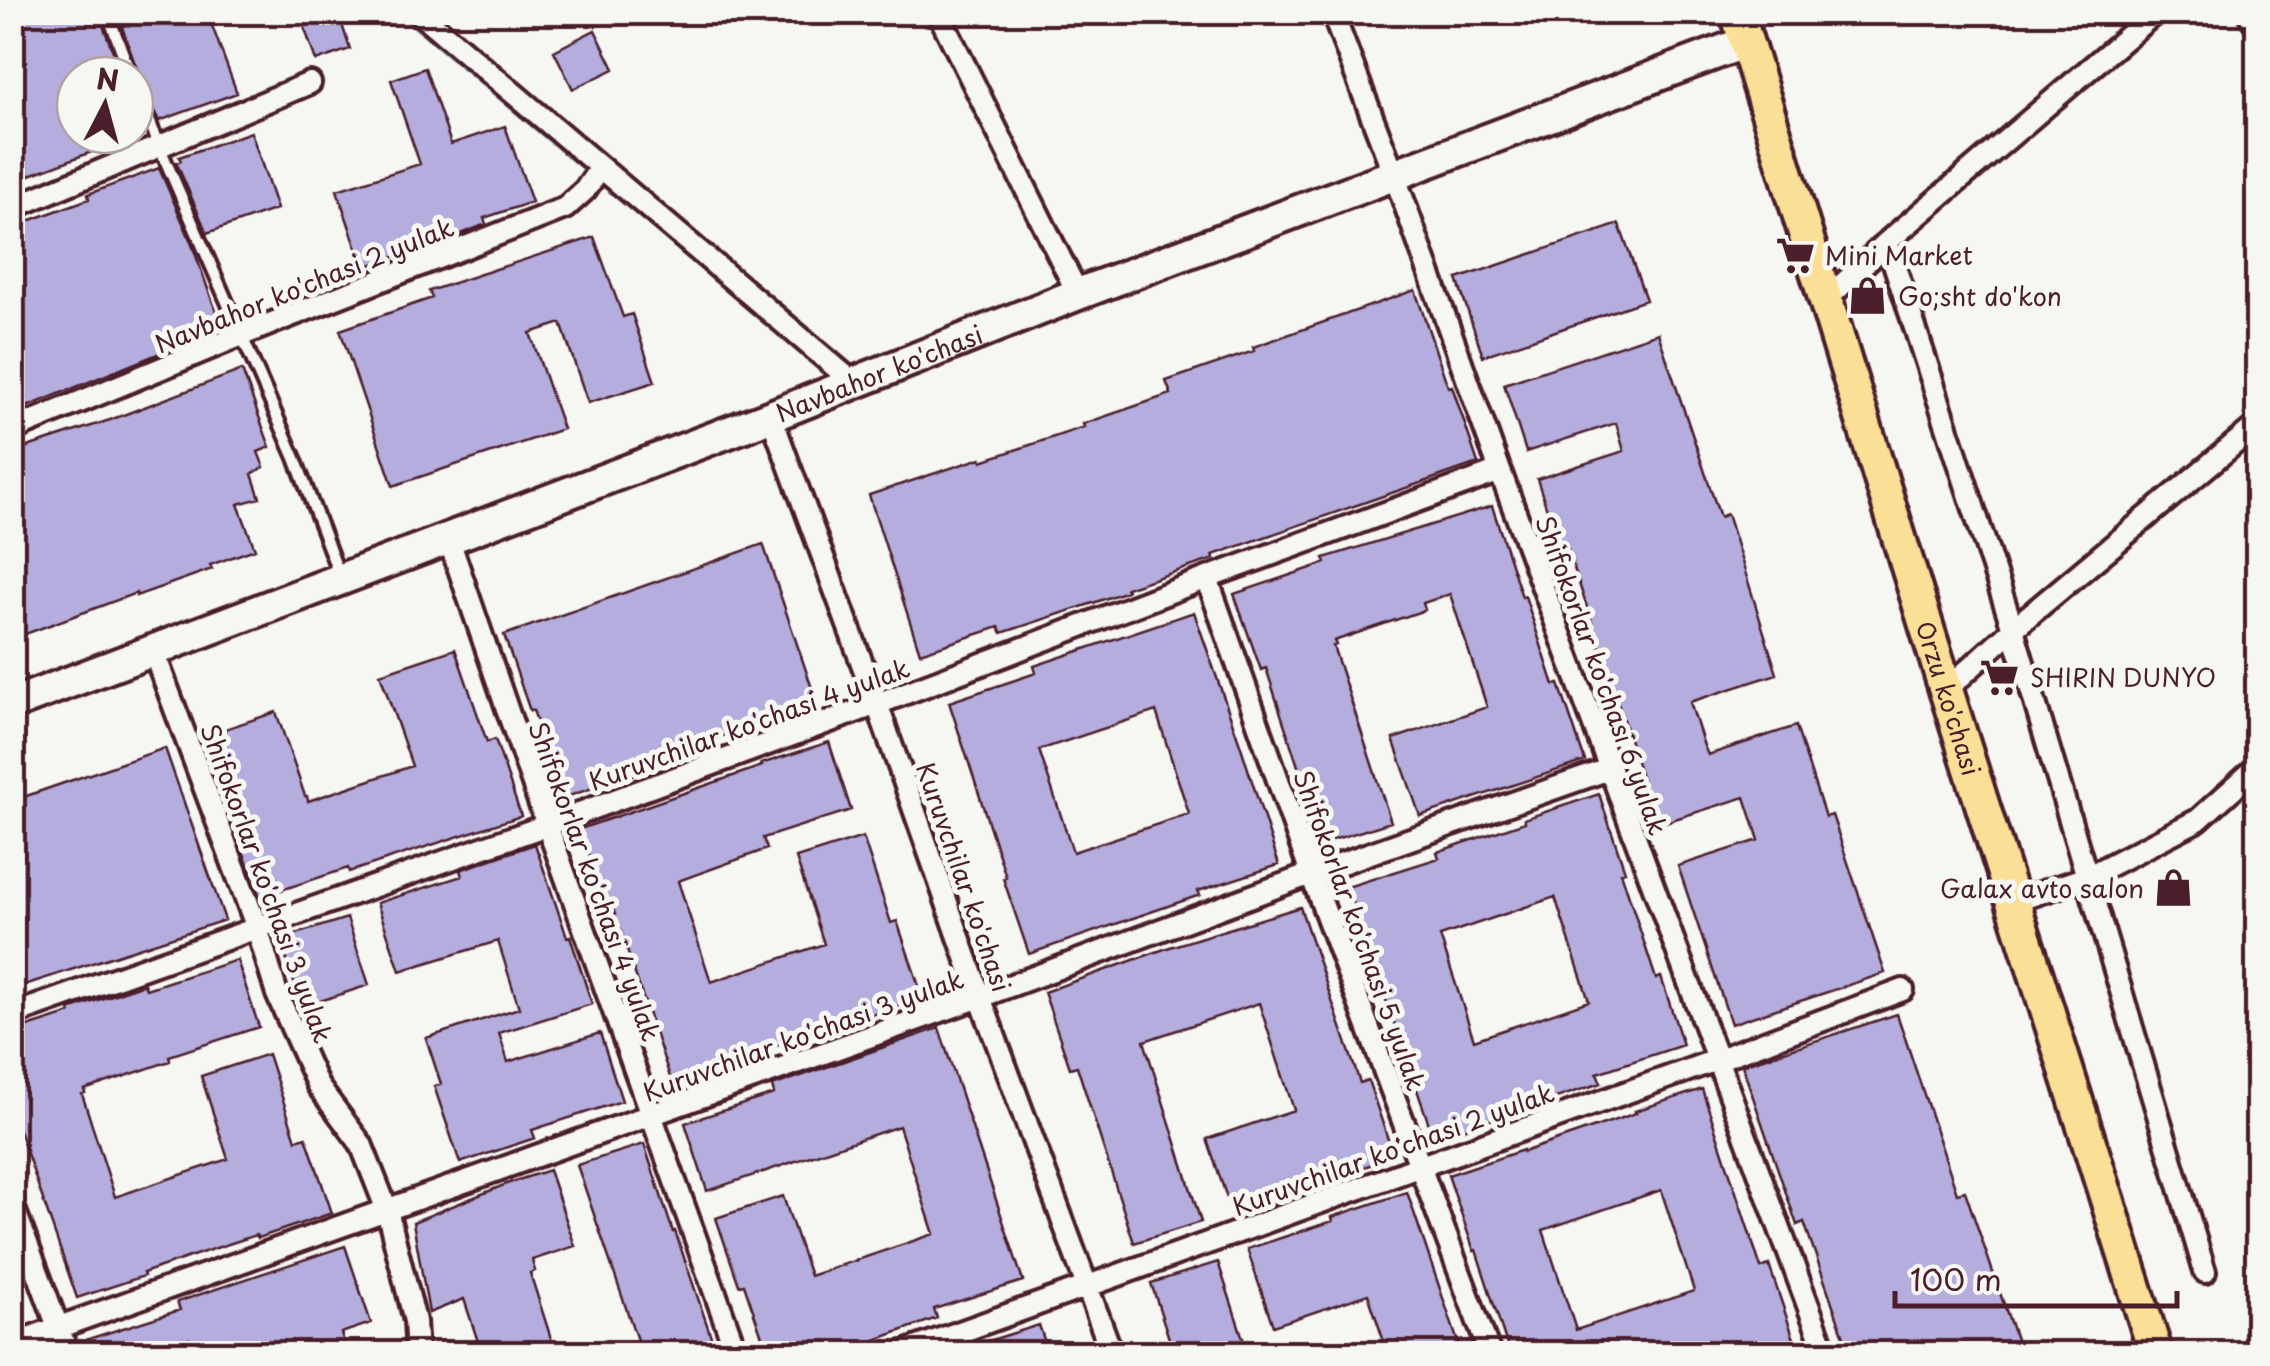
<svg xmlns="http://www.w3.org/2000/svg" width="2270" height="1366" viewBox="0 0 2270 1366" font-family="'Playpen Sans',sans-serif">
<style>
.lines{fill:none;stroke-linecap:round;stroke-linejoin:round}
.stream{stroke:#7690a4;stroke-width:6}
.building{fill:#b4adde;stroke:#4a1f2b;stroke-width:2.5;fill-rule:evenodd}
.lane-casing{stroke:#4a1f2b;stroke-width:18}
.street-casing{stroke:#4a1f2b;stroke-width:28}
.secondary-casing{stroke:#4a1f2b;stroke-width:38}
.primary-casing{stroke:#4a1f2b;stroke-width:40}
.lane{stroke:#f6f6f2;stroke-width:10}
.street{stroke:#f6f6f2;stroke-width:20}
.secondary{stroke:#f6f6f2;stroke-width:30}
.primary{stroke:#fbdf96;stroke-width:32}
.labels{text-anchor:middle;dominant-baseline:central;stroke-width:10;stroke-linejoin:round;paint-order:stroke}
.poi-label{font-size:25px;fill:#4a1f2b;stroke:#f6f6f2;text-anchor:start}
.street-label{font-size:25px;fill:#4a1f2b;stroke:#f6f6f2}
</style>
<rect width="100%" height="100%" fill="#f6f6f2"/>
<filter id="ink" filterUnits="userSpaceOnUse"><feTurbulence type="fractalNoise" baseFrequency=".01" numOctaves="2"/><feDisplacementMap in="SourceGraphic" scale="20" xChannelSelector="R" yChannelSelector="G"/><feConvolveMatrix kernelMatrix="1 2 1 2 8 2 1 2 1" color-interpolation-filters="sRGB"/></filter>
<g filter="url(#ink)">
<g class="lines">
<path class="stream" d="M 399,12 L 744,303"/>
</g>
<path class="building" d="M 12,12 L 98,12 L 122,75 L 75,75 L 75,135 L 131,137 L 12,182 Z
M 117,12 L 207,12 L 237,93 L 159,121 L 139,77 Z
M 299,12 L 338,12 L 350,49 L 316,61 Z
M 595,30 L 614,69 L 573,89 L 554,51 Z
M 425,68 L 451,144 L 505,126 L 532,202 L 484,218 L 486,224 L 437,244 L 363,267 L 337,190 L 420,164 L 391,80 Z
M 251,132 L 277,209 L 207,233 L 176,162 L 181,161 L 179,157 Z
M 159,168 L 190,239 L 222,328 L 12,413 L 12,227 L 89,199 L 88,194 Z
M 1619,224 L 1646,300 L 1483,356 L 1457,279 Z
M 594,237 L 623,317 L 632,314 L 655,382 L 588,403 L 561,323 L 530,333 L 563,429 L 393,486 L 340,330 L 432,298 L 429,291 Z
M 1415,290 L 1448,387 L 1452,386 L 1478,463 L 1213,555 L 1214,559 L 1126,588 L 1127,591 L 1093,603 L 1002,633 L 999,627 L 920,653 L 869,495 L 981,458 L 982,461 L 1084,427 L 1083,424 L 1171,394 L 1166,381 L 1254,351 L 1253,347 Z
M 1658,333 L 1720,517 L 1727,514 L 1777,674 L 1690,702 L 1704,746 L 1708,755 L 1796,726 L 1825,817 L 1832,815 L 1885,973 L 1731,1024 L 1678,866 L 1759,840 L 1745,797 L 1656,825 L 1612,684 L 1610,685 L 1600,657 L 1603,656 L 1566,544 L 1559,546 L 1537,479 L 1624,451 L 1616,423 L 1526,452 L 1504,384 Z
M 242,370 L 270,447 L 258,452 L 264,467 L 252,474 L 260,498 L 238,504 L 255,549 L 210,565 L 212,569 L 136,596 L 136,593 L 12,639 L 12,452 L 110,420 Z
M 1492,506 L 1522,597 L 1525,596 L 1554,685 L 1559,684 L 1585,761 L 1420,816 L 1393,739 L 1487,707 L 1450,594 L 1423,603 L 1425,610 L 1334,641 L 1336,645 L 1333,646 L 1391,822 L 1323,843 L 1266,668 L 1261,670 L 1234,594 L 1326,563 L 1324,558 Z
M 763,544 L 817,703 L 636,766 L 638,773 L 563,798 L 533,710 L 530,711 L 504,635 Z
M 1194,612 L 1241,747 L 1279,865 L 1198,891 L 1200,895 L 1029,954 L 1003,878 L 1006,877 L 949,702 L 1036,673 L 1034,666 ZM 1156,711 L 1189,814 L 1073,852 L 1039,750 Z
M 455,649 L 487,742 L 495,739 L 521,816 L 349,872 L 348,868 L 260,897 L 201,737 L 276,712 L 305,796 L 307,796 L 308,801 L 412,766 L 380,674 Z
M 829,742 L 851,810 L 763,838 L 767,849 L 678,881 L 711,982 L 824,944 L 796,858 L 863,837 L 891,923 L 897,921 L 923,998 L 671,1080 L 611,903 L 606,905 L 580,829 L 762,766 L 761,764 Z
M 165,748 L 225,920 L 12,989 L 12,801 Z
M 1599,794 L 1625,871 L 1621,872 L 1656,979 L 1661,977 L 1683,1045 L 1597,1073 L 1601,1083 L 1434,1139 L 1347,887 L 1439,858 L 1437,852 L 1525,822 L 1524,819 ZM 1555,897 L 1589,1001 L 1474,1040 L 1440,936 Z
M 535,844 L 567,937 L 570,936 L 592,1004 L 499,1033 L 508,1062 L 600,1033 L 622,1101 L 532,1130 L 535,1138 L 460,1163 L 434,1086 L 441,1084 L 426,1038 L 519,1008 L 498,941 L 400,971 L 377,903 L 462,876 L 460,870 Z
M 1300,907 L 1360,1083 L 1368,1080 L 1394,1157 L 1306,1186 L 1308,1191 L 1233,1216 L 1207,1139 L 1294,1110 L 1259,1003 L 1144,1041 L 1201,1222 L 1134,1243 L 1077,1066 L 1070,1068 L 1044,992 L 1170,947 Z
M 347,918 L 369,985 L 302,1007 L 280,939 Z
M 237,960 L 259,1027 L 169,1056 L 170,1061 L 84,1090 L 85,1093 L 82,1094 L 115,1197 L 228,1159 L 201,1076 L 268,1054 L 296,1140 L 306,1137 L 332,1213 L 258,1238 L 256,1235 L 207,1251 L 143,1273 L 144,1276 L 77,1298 L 12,1110 L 12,1032 L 71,1013 L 69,1010 L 144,984 L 146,989 Z
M 1897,1014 L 1957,1193 L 1965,1191 L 2018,1345 L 1992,1354 L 1850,1354 L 1804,1222 L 1797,1225 L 1742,1065 Z
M 939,1028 L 1023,1281 L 934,1309 L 937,1318 L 836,1354 L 768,1354 L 744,1284 L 739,1285 L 716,1218 L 783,1196 L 810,1276 L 934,1234 L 899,1126 L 707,1191 L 685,1123 L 774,1094 L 772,1086 Z
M 1702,1089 L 1761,1268 L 1769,1265 L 1795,1342 L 1760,1354 L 1510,1354 L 1476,1250 L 1474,1251 L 1448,1175 L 1523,1150 L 1523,1152 L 1636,1113 L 1635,1111 ZM 1661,1190 L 1694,1291 L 1576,1330 L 1543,1230 Z
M 644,1144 L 673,1232 L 675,1231 L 717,1354 L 605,1354 L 605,1351 L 637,1340 L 577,1165 Z
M 549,1170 L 575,1246 L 532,1260 L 535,1271 L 530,1273 L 556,1354 L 482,1354 L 464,1299 L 429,1313 L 413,1222 L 509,1183 Z
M 1407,1192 L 1462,1354 L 1388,1354 L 1368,1294 L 1273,1326 L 1247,1249 L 1333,1221 L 1332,1217 Z
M 345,1246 L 371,1323 L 341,1333 L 348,1354 L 195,1354 L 189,1338 L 141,1354 L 93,1354 L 88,1339 L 180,1310 L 177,1302 Z
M 1218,1262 L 1248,1354 L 1174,1354 L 1151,1283 Z
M 1039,1325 L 1049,1354 L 960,1354 L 960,1350 Z"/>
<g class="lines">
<defs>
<path id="lane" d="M 107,12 L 131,75
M 2242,12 L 2258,38
M 135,84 L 160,148 L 295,458 L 340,577"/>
<path id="street" d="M 418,12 L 854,383
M 938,12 L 1078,294
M 1332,12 L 1394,174 L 1500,471 L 1826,1354
M 12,208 L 310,83
M 1887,242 L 2013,629 L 2205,1272
M 1825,301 L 1887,242 L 2156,12
M 771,416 L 877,704 L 980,997 L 1112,1354
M 12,430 L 242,335 L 565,208 L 585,190 L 600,168
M 448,537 L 547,825 L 737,1354
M 1207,578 L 1311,874 L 1490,1354
M 153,650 L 257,928 L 277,994 L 318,1086 L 361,1144 L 387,1210 L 415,1321 L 417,1354
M 1946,690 L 2013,629 L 2258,424
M 2013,902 L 2087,877 L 2198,820 L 2258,766
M 12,1015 L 547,825 L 877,704 L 1207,578 L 1500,471
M 12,1203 L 68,1354
M 12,1344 L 980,997 L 1311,874 L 1609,769
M 899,1354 L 1719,1059 L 1903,990"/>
<g id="secondary">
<path id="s1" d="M 12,704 L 771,416 L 1078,294 L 1746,42"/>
</g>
<g id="primary">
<path id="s2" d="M 1737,12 L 1946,690 L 2156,1354"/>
</g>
</defs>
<use href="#lane" class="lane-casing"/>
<use href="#street" class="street-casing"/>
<use href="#secondary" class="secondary-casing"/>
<use href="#primary" class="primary-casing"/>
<use href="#lane" class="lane"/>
<use href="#street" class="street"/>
<use href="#secondary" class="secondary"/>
<use href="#primary" class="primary"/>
</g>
</g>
<defs>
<symbol id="supermarket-bare" viewBox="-9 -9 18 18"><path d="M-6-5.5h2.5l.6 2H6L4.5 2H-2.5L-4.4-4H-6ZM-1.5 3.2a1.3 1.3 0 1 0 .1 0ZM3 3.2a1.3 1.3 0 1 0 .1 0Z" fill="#4a1f2b" stroke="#f6f6f2" stroke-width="2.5" paint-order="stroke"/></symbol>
<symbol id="shop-bare" viewBox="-9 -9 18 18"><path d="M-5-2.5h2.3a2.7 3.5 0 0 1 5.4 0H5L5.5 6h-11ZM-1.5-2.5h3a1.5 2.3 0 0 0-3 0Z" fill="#4a1f2b" stroke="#f6f6f2" stroke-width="2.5" paint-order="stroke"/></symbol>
</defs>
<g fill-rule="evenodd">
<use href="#supermarket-bare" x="1768" y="228" width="55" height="55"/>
<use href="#shop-bare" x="1840" y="268" width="55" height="55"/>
<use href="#supermarket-bare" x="1972" y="650" width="55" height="55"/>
<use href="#shop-bare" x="2146" y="860" width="55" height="55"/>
</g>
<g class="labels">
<g class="poi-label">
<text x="1825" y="255">Mini Market</text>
<text x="1898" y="296">Go;sht do'kon</text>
<text x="2030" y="677">SHIRIN DUNYO</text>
<text x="2144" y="888" text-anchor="end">Galax avto salon</text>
</g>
<g class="street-label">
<text transform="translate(304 285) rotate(-22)">Navbahor ko'chasi 2 yulak</text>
<text stroke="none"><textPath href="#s1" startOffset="928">Navbahor ko'chasi</textPath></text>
<text transform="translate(1602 675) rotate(70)">Shifokorlar ko'chasi 6 yulak</text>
<text stroke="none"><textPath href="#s2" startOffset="718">Orzu ko'chasi</textPath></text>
<text transform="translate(749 724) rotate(-20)">Kuruvchilar ko'chasi 4 yulak</text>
<text transform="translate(964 877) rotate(71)">Kuruvchilar ko'chasi</text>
<text transform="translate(595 881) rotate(70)">Shifokorlar ko'chasi 4 yulak</text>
<text transform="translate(267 883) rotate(70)">Shifokorlar ko'chasi 3 yulak</text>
<text transform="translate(1360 930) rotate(70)">Shifokorlar ko'chasi 5 yulak</text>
<text transform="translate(803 1035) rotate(-20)">Kuruvchilar ko'chasi 3 yulak</text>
<text transform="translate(1393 1149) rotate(-20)">Kuruvchilar ko'chasi 2 yulak</text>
</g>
</g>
<rect width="2270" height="1366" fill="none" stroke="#f6f6f2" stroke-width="50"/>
<rect x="25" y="25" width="2220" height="1316" fill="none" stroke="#4a1f2b" stroke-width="4" filter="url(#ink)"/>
<g transform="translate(105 105) rotate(6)"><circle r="48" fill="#f6f6f2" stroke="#b1a0a2" stroke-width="2.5"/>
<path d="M0-8L18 38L0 25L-18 38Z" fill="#4a1f2b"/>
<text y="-15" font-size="28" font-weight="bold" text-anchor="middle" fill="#4a1f2b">N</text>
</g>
<path d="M1895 1291v15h282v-15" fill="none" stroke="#4a1f2b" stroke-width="5"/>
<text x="1910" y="1291" font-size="30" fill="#4a1f2b" stroke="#f6f6f2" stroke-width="8" paint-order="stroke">100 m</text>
</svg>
